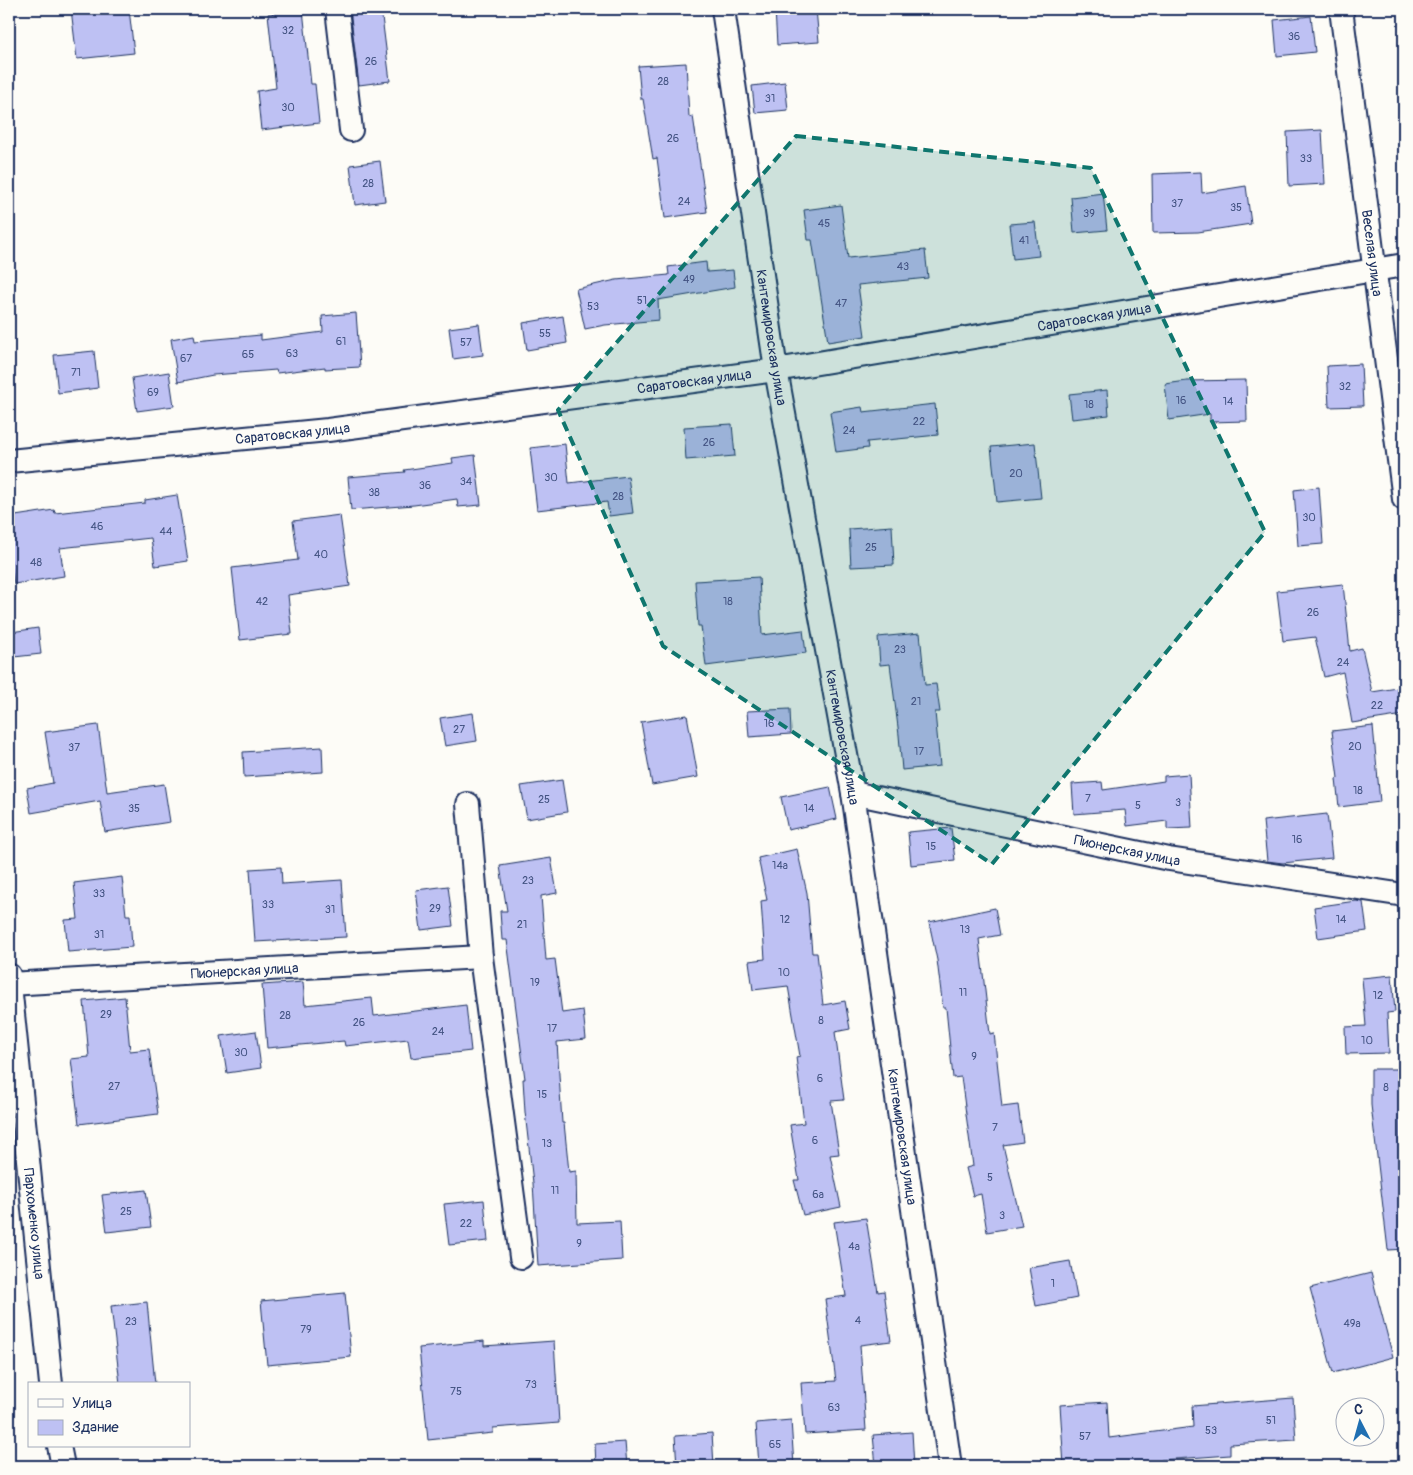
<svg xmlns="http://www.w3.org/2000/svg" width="1413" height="1475" viewBox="0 0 1413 1475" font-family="Pangolin,sans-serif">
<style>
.building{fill:#bec1f3;stroke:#1b2f5e}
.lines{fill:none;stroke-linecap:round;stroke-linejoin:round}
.street-casing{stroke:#1b2f5e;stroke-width:26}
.street{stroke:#fdfcf7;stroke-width:22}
.marked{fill:#0f766e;fill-opacity:0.2;stroke:#0f766e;stroke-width:4;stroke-dasharray:10 6;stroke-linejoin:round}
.labels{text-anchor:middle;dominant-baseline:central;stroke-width:4;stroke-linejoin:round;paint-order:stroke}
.number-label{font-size:11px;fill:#445483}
.street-label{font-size:14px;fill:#1b2f5e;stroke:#fdfcf7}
</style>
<rect width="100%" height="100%" fill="#fdfcf7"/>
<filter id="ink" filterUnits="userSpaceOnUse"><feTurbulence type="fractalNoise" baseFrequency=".02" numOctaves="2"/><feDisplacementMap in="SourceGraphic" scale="10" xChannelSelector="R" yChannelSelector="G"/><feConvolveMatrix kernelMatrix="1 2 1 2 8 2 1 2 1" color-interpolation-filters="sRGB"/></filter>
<g filter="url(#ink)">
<path class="building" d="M 71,9 L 129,9 L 134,53 L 77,59 Z
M 350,9 L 381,9 L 390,81 L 359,85 Z
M 775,9 L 816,9 L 819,42 L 777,45 Z
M 303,10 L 311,84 L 315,84 L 319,123 L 261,130 L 257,91 L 276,88 L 268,14 Z
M 1311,16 L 1315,52 L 1277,56 L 1274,20 Z
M 686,63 L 689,117 L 693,116 L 707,212 L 665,218 L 657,158 L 653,159 L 643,99 L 641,99 L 638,66 Z
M 785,82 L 788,110 L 755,113 L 752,86 Z
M 1322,130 L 1325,184 L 1289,186 L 1287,132 Z
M 380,161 L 385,201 L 355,205 L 350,165 Z
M 1201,172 L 1202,193 L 1246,186 L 1251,224 L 1198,232 L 1153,233 L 1152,174 Z
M 1103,193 L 1107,230 L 1074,233 L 1071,197 Z
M 841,205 L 848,258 L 925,250 L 928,278 L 858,285 L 865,336 L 828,342 L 812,240 L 808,240 L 804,210 Z
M 1035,222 L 1039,256 L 1013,259 L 1009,224 Z
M 706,262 L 707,272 L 733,270 L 735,287 L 658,300 L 659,320 L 605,325 L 585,329 L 576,289 L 616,280 L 669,275 L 668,267 Z
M 356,313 L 360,367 L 325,369 L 325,367 L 277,373 L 276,370 L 213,375 L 178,382 L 171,339 L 194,335 L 195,341 L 261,335 L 261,340 L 323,332 L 322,316 Z
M 563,316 L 567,343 L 527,350 L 523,323 Z
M 479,324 L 483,355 L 453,359 L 449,328 Z
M 94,351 L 98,388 L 58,393 L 54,355 Z
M 1361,364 L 1363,406 L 1329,407 L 1327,366 Z
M 169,372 L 174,406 L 137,411 L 132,378 Z
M 1246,380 L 1247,421 L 1210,422 L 1210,414 L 1169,420 L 1165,384 L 1187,381 Z
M 1107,390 L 1109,415 L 1072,419 L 1069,394 Z
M 935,404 L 938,435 L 867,442 L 868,448 L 836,452 L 830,412 L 862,407 L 863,412 Z
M 732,424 L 735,456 L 686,460 L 684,427 Z
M 1035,443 L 1041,498 L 997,502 L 991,447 Z
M 565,444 L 569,483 L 628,476 L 633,513 L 609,516 L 607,502 L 537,510 L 530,448 Z
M 475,455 L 481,505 L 458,507 L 457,499 L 414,505 L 351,510 L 348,477 L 405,472 L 404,470 L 453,463 L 452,458 Z
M 1319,487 L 1323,544 L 1298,546 L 1294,490 Z
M 177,495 L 188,561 L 155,566 L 151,538 L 60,548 L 64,576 L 14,584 L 9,547 L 9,517 L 54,510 L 55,513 L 145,503 L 145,500 Z
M 340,515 L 350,586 L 288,595 L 292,634 L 240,640 L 232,568 L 298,560 L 293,521 Z
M 892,526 L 894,565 L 851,567 L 849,529 Z
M 759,577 L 762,635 L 803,630 L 806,653 L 706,666 L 701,626 L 698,626 L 695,581 Z
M 1343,584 L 1350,651 L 1362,648 L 1372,692 L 1404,687 L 1404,715 L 1352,723 L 1343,672 L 1324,677 L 1315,637 L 1283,641 L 1277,591 Z
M 38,628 L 41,654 L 14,657 L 11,632 Z
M 920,633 L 925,685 L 936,684 L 940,712 L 935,712 L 940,766 L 902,770 L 899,735 L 890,664 L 880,665 L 878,637 Z
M 790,709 L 791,734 L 749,737 L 747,711 Z
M 473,713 L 477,741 L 445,746 L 440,718 Z
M 687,715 L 698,777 L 652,785 L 641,722 Z
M 98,725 L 107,792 L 164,784 L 170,822 L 105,832 L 100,801 L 31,813 L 27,788 L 53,783 L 45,732 Z
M 1373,726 L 1380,802 L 1339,807 L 1336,779 L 1338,778 L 1332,731 Z
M 322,747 L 323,772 L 244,777 L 243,752 Z
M 1189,774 L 1192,828 L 1167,829 L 1167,821 L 1127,826 L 1125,810 L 1074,814 L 1072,784 L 1102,782 L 1103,790 L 1164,781 L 1164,776 Z
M 562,780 L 567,812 L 527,819 L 521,786 Z
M 830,787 L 837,819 L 788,830 L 781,797 Z
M 1327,814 L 1332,858 L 1283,863 L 1267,861 L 1263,821 Z
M 951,828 L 955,860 L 911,865 L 908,832 Z
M 797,849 L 807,893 L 812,953 L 817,953 L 823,1005 L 845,1001 L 850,1029 L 835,1032 L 844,1100 L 831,1101 L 839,1154 L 830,1155 L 841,1207 L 803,1215 L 794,1180 L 799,1180 L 790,1125 L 804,1123 L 796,1057 L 800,1056 L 788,986 L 753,990 L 749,961 L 765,959 L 761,901 L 767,900 L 758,858 Z
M 551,858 L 557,893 L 541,896 L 546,960 L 555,959 L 562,1013 L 583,1010 L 586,1039 L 557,1042 L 562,1123 L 564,1123 L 569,1172 L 576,1171 L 577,1223 L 620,1221 L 622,1260 L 538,1266 L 533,1183 L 525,1112 L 523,1079 L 525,1079 L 507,940 L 502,940 L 500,911 L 507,911 L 500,866 Z
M 281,867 L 282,884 L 342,880 L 346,937 L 255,942 L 250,869 Z
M 122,877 L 126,915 L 130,915 L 132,947 L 68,952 L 65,920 L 78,919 L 74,883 Z
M 448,886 L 453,926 L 421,930 L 416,890 Z
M 1356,901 L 1363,902 L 1367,931 L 1318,938 L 1314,907 Z
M 995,908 L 1000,935 L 979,939 L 990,1034 L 994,1033 L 1002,1107 L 1018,1105 L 1023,1142 L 1003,1145 L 1022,1226 L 987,1232 L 981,1194 L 973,1196 L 966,1168 L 973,1166 L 961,1077 L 953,1078 L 946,1008 L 943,1008 L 937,960 L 929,922 Z
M 1392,975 L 1395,1012 L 1387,1013 L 1389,1053 L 1346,1054 L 1345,1027 L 1366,1026 L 1362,978 Z
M 303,982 L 305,1005 L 372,998 L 374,1016 L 466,1005 L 471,1051 L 411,1058 L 408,1039 L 345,1046 L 344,1041 L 267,1048 L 262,985 Z
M 125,997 L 130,1051 L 149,1049 L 158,1114 L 79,1124 L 71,1059 L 89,1057 L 84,1001 Z
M 256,1031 L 261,1068 L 227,1073 L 221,1036 Z
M 1371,1069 L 1401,1069 L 1400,1138 L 1404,1137 L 1404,1249 L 1388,1250 L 1371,1105 Z
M 146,1190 L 151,1227 L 107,1232 L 102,1195 Z
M 484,1200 L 488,1241 L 449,1245 L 444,1204 Z
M 866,1218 L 878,1292 L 884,1291 L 891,1341 L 860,1345 L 866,1430 L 805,1434 L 801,1383 L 836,1381 L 825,1299 L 846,1296 L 834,1222 Z
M 1070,1261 L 1077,1298 L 1036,1306 L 1029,1268 Z
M 1371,1273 L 1393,1357 L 1333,1373 L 1310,1288 Z
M 345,1293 L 351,1357 L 267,1365 L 261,1301 Z
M 147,1302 L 155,1384 L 120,1384 L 111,1306 Z
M 484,1341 L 484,1346 L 554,1341 L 559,1423 L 493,1428 L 493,1433 L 428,1440 L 419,1348 Z
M 1293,1398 L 1296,1440 L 1230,1444 L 1230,1455 L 1161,1460 L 1162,1466 L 1064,1466 L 1060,1405 L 1107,1402 L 1109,1438 L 1193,1427 L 1192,1406 Z
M 791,1420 L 794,1466 L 759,1466 L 756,1423 Z
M 912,1432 L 914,1466 L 876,1466 L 873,1435 Z
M 712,1433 L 714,1466 L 677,1466 L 675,1436 Z
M 625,1442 L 627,1466 L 596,1466 L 595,1444 Z"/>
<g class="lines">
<defs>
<g id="street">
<path d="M 337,9 L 351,130"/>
<path id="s1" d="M 723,9 L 776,370 L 853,793 L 950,1466"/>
<path id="s2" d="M 1341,9 L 1404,499"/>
<path id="s3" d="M 9,461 L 328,430 L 776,370 L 1404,265"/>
<path id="s4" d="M 853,793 L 1169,859 L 1404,895"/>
<path d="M 468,804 L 481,957 L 521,1257"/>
<path id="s5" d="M 9,975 L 51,1384"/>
<path id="s6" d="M 9,984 L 481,957"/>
<path d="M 59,1446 L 63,1466"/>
</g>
</defs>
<use href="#street" class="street-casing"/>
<use href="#street" class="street"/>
</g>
</g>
<path class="marked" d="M 796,136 L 1091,168 L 1265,532 L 992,864 L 663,646 L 558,410 Z"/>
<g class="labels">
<g class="number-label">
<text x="288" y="30">32</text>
<text x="1294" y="36">36</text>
<text x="371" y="61">26</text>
<text x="663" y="81">28</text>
<text x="770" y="98">31</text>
<text x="288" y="107">30</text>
<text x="673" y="138">26</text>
<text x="1306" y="158">33</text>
<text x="368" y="183">28</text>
<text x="684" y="201">24</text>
<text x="1177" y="203">37</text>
<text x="1236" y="207">35</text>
<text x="1089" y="213">39</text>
<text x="824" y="223">45</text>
<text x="1024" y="240">41</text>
<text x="903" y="266">43</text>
<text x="689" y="279">49</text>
<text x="642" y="300">51</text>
<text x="841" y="303">47</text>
<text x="593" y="306">53</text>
<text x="545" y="333">55</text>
<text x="341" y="341">61</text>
<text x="466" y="342">57</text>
<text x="292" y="353">63</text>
<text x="248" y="354">65</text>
<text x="186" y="358">67</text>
<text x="76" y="372">71</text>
<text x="1345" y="386">32</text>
<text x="153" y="392">69</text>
<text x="1181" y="400">16</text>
<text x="1228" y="401">14</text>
<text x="1089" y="404">18</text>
<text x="919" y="421">22</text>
<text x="849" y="430">24</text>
<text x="709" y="442">26</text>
<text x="1016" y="473">20</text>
<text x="551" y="477">30</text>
<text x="466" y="481">34</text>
<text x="425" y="485">36</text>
<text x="374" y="492">38</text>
<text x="618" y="496">28</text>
<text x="1309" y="517">30</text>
<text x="97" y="526">46</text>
<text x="166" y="531">44</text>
<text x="871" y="547">25</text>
<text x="321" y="554">40</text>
<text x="36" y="562">48</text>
<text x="262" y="601">42</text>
<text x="728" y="601">18</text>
<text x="1313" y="612">26</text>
<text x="900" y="649">23</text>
<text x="1343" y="662">24</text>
<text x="916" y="701">21</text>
<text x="1377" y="705">22</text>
<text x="769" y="723">16</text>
<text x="459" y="729">27</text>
<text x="1355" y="746">20</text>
<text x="74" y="747">37</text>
<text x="919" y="751">17</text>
<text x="1358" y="790">18</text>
<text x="1088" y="798">7</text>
<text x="544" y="799">25</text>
<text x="1178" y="802">3</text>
<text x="1138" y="805">5</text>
<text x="134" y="808">35</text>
<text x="809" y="808">14</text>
<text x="1297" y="839">16</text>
<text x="931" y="846">15</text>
<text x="780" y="865">14a</text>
<text x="528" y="880">23</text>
<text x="99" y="893">33</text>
<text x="268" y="904">33</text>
<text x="435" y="908">29</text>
<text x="330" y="909">31</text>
<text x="785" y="919">12</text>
<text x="1341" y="919">14</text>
<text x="522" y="924">21</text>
<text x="965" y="929">13</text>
<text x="99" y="934">31</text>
<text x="784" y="972">10</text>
<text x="535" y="982">19</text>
<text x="963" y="992">11</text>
<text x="1378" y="995">12</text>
<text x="106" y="1014">29</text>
<text x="285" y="1015">28</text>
<text x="821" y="1020">8</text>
<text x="359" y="1022">26</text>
<text x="552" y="1028">17</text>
<text x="438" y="1031">24</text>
<text x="1367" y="1040">10</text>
<text x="241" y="1052">30</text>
<text x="974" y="1056">9</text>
<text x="820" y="1078">6</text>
<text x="114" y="1086">27</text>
<text x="1386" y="1087">8</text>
<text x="542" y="1094">15</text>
<text x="995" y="1127">7</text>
<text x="815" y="1140">6</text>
<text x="547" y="1143">13</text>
<text x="990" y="1177">5</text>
<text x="555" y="1190">11</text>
<text x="818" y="1194">6а</text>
<text x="126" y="1211">25</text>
<text x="1002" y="1215">3</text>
<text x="466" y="1223">22</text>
<text x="579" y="1243">9</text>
<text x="854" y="1246">4a</text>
<text x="1053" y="1283">1</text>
<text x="858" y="1320">4</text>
<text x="131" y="1321">23</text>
<text x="1352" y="1323">49a</text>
<text x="306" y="1329">79</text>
<text x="531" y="1384">73</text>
<text x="456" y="1391">75</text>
<text x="834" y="1407">63</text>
<text x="1271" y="1420">51</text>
<text x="1211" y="1430">53</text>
<text x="1085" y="1436">57</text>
<text x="775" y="1444">65</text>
</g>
<g class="street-label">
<text stroke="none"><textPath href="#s2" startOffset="246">Веселая улица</textPath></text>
<text stroke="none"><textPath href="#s3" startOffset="1095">Саратовская улица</textPath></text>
<text stroke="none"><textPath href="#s1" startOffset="332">Кантемировская улица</textPath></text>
<text stroke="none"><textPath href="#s3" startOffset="690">Саратовская улица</textPath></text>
<text stroke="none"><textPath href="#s3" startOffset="285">Саратовская улица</textPath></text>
<text stroke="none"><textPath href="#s1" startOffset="738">Кантемировская улица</textPath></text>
<text stroke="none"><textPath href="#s4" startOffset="280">Пионерская улица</textPath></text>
<text stroke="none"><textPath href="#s6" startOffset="236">Пионерская улица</textPath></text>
<text stroke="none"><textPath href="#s1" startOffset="1142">Кантемировская улица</textPath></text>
<text stroke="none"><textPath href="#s5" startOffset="250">Пархоменко улица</textPath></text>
</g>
</g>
<rect width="1413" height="1475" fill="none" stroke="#fdfcf7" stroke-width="30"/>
<rect x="15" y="15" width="1383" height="1445" fill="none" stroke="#1b2f5e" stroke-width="2" filter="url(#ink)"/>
<rect x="28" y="1382" width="162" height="65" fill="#fdfcf7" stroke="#a3aaba"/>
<rect x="38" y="1399" width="25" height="8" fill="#fdfcf7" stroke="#a3aaba"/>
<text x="72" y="1408" font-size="15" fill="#1b2f5e">Улица</text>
<rect x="38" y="1420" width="25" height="15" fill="#bec1f3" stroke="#a3aaba"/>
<text x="72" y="1432" font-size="15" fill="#1b2f5e">Здание</text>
<g transform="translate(1360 1422) rotate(354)"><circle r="24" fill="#fdfcf7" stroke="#a3aaba"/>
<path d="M0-4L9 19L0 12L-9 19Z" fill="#1f6fb2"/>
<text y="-8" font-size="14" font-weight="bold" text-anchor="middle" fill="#1b2f5e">С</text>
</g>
</svg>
